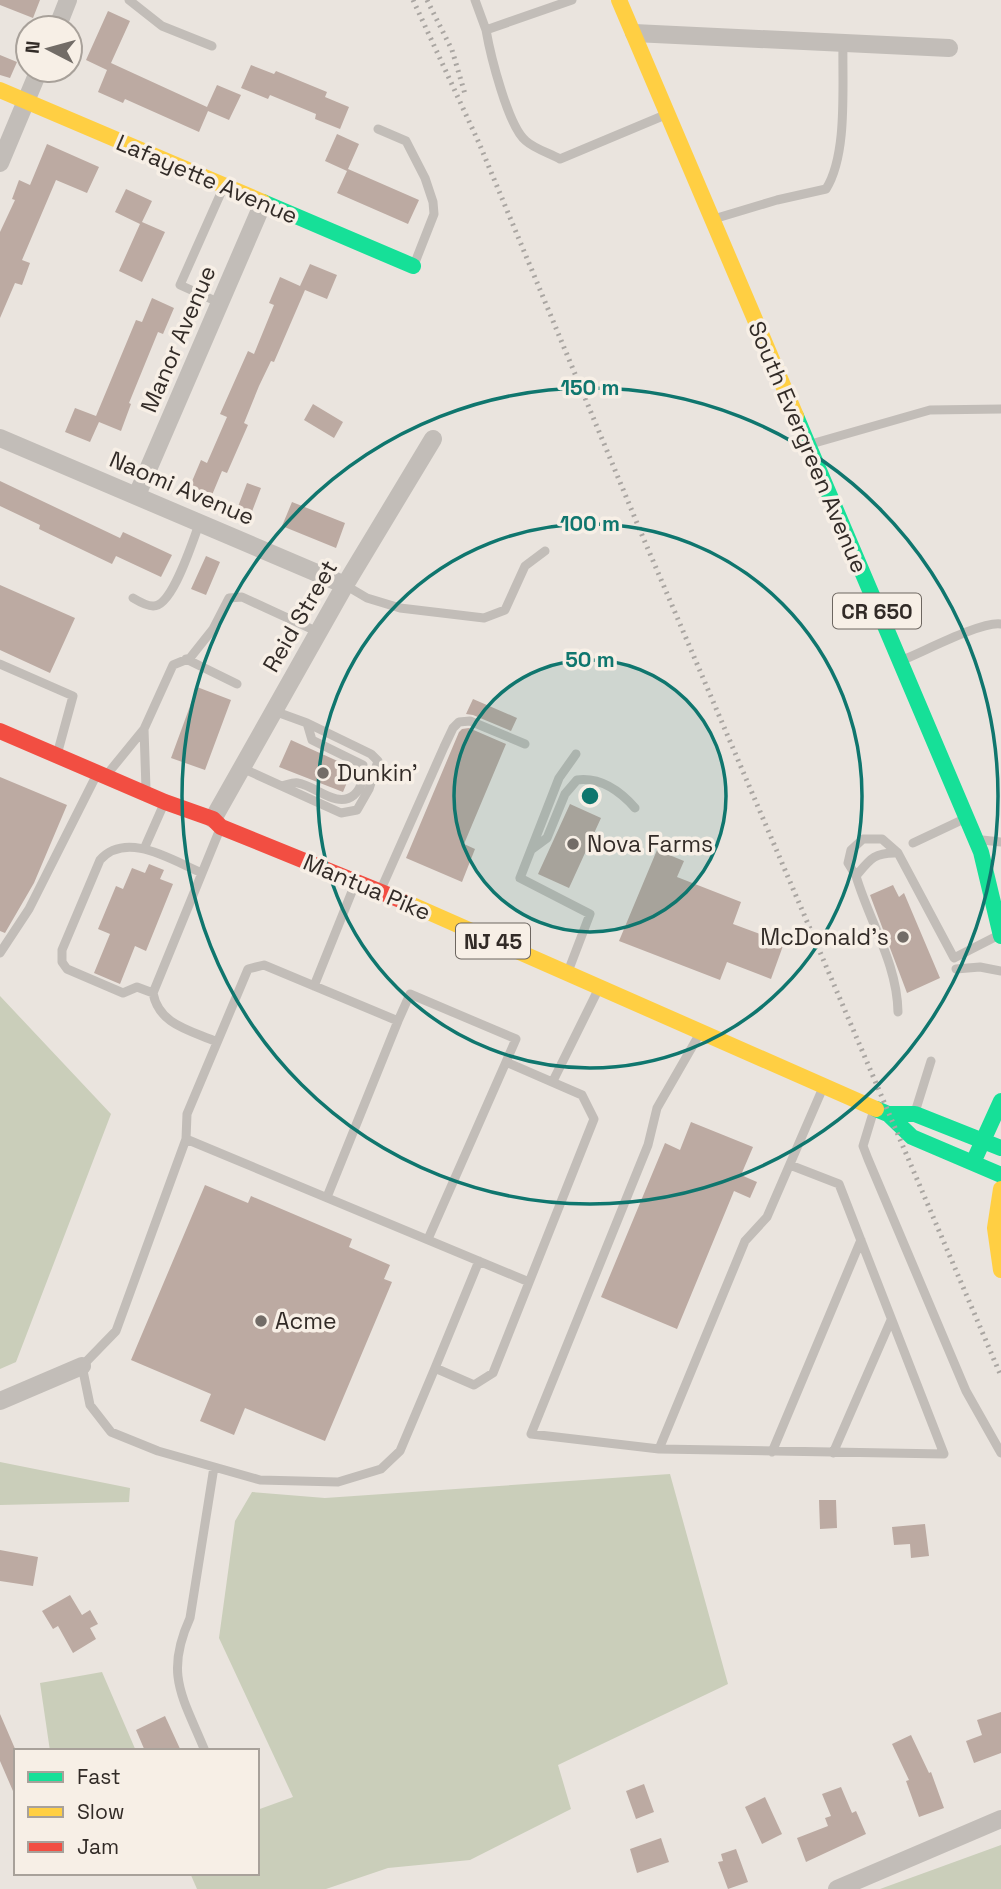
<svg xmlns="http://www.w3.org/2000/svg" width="1001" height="1889" viewBox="0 0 1001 1889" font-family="'Space Grotesk',sans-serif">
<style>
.green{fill:#caceba}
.building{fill:#bcaaa2}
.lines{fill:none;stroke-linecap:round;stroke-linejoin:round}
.lane{stroke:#c2bdb8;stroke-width:9}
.street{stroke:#c2bdb8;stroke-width:18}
.fast{stroke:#16e098;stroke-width:16}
.slow{stroke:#ffcf43;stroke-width:16}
.jam{stroke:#f24e42;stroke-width:16}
.rail{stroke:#aaa6a2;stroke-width:5;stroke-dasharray:2 5;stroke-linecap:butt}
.ring{fill:none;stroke:#0f766e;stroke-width:3.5}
.poi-dot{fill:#726c67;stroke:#f7efe6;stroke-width:2.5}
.labels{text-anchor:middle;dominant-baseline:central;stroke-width:7;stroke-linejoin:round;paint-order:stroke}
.shield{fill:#f7efe6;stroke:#6d6660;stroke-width:2}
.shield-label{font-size:21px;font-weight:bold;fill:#322b27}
.street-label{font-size:23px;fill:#322b27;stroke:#f7efe6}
.poi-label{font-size:23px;fill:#322b27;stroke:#f7efe6;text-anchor:start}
.centre{fill:#0f766e;stroke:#f7efe6;stroke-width:3.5}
.ring-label{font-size:21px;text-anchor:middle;font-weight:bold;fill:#0f766e;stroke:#f7efe6;stroke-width:7;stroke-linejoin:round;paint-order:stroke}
</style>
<rect width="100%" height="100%" fill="#eae4de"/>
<path class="green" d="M 0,996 L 111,1114 L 16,1362 L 0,1369 Z
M 0,1462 L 130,1488 L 129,1502 L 0,1505 Z
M 670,1474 L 728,1684 L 558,1765 L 571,1809 L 470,1860 L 388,1868 L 326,1889 L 197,1889 L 190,1873 L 257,1873 L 257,1810 L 293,1797 L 219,1638 L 235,1521 L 252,1492 L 325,1498 Z
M 102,1672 L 136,1751 L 50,1751 L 40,1683 Z
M 1001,1845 L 1001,1889 L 880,1889 Z"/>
<path class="building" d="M 0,0 L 40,0 L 33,18 L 0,5 Z
M 108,11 L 130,21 L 111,63 L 207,107 L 217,85 L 241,95 L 229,120 L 208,111 L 199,132 L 125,99 L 123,103 L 98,92 L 107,70 L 86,60 Z
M 0,55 L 17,62 L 10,78 L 0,75 Z
M 251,65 L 274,74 L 276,71 L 327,92 L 325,97 L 349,107 L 340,129 L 315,119 L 316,114 L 270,95 L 268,99 L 241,88 Z
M 337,134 L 359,144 L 348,169 L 419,200 L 408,224 L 337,193 L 347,171 L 325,161 Z
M 47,144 L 99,167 L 87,193 L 56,180 L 22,260 L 30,263 L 22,285 L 15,283 L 0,318 L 0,232 L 15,200 L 12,199 L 19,180 L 30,185 Z
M 126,189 L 152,201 L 142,222 L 165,232 L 142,282 L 119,271 L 140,224 L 115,212 Z
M 310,264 L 337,275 L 327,299 L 305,290 L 274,362 L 271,361 L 259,386 L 244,423 L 248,425 L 227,473 L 222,471 L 212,495 L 190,486 L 201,460 L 207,463 L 227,417 L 220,414 L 248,351 L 254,354 L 274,305 L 269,303 L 280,277 L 300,286 Z
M 152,298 L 174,308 L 163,334 L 158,332 L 129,403 L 131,404 L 121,431 L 99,422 L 90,442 L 65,432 L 75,408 L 96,416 L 136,320 L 142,322 Z
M 313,404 L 343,422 L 334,438 L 304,420 Z
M 0,481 L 120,538 L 123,532 L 172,555 L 161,577 L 116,556 L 112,564 L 39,529 L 40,525 L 0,506 Z
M 247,483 L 261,488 L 248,522 L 234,517 Z
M 292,502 L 345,523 L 336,548 L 282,526 Z
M 206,556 L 220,562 L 206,595 L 191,589 Z
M 0,585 L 75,618 L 50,673 L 0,650 Z
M 197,687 L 231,700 L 205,770 L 171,758 Z
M 473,699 L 517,718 L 511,731 L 473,715 L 466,714 Z
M 469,728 L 506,744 L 464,844 L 475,849 L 462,882 L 406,858 L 459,732 L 462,729 Z
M 291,740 L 353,768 L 343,792 L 279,767 Z
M 0,777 L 67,805 L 34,883 L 5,933 L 0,931 Z
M 570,804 L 601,818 L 569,888 L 538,874 Z
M 657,850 L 684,861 L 677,877 L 741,902 L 733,924 L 784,943 L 771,979 L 727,962 L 720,980 L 619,941 Z
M 149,864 L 164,870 L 160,879 L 173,884 L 146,951 L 135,946 L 120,984 L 94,973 L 110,934 L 98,929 L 116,886 L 123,889 L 132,868 L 145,873 Z
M 893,885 L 899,897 L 904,893 L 940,978 L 907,993 L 870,895 Z
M 691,1122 L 753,1147 L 741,1175 L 757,1182 L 750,1198 L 734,1191 L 677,1329 L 601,1297 L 665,1143 L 680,1150 Z
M 205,1185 L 248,1203 L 251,1196 L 352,1239 L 349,1247 L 390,1265 L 384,1279 L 392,1282 L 325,1441 L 245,1408 L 234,1435 L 200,1421 L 211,1394 L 131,1360 Z
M 819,1500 L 836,1500 L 837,1528 L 820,1529 Z
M 925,1524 L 929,1556 L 911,1558 L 910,1544 L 894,1545 L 892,1527 Z
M 0,1550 L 38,1557 L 33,1586 L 0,1581 Z
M 70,1595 L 82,1615 L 90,1610 L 98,1624 L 90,1628 L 96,1639 L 73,1653 L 58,1626 L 53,1629 L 42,1611 Z
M 1001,1712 L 1001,1753 L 974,1763 L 966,1741 L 982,1735 L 977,1720 Z
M 0,1714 L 16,1751 L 16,1798 L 0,1761 Z
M 165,1716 L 181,1751 L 145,1751 L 136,1730 Z
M 911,1735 L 929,1773 L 931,1772 L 944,1808 L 919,1817 L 906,1781 L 909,1780 L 892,1744 Z
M 644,1784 L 654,1812 L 636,1819 L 626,1791 Z
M 841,1787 L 852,1813 L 856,1811 L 866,1834 L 806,1862 L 797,1838 L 828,1826 L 825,1818 L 831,1816 L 822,1794 Z
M 765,1797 L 782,1834 L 762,1844 L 745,1807 Z
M 661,1838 L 669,1862 L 637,1873 L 630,1849 Z
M 736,1849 L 748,1882 L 728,1889 L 718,1862 L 723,1861 L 721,1854 Z"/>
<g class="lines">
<path class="lane" d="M 129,0 L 162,26 L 212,46
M 475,0 L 486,30 L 572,0
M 486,30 C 490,53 508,127 526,141 C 535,149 549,153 560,159 L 665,115
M 378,129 L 406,141 L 425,178 L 433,202 L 434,214 L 414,265
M 717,218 L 777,200 L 826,189 C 848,154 842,85 843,43
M 220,303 L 180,285 L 224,186
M 811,444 L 930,410 L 1001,409
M 345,585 L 367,598 L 400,608 L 484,618 L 505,610 L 525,566 L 545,551
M 133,598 C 138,601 147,606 153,606 C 173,607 193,539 200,522
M 186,659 L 237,684
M 905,659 C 925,651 982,621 1001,624
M 0,664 L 73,696 L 58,751
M 144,729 L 146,789
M 242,768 L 341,813 L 357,810 L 369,789 L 378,761 L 371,754 L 307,723 L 274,711
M 109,772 L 144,729 L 173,665 L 190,658 L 213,629 L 229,598 L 242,597 L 318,632
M 282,786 C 287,785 293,782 298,783 C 316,786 337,809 354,795 C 363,787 363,776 363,765 L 312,740 L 307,723
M 982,840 L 1001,842
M 913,843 L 964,819
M 144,849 L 163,806
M 532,849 L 547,838 L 565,794 L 577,780 C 601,777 620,791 635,808
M 856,876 L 848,863 L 851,850 L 863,839 L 882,839 L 898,853
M 382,887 L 444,747 L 453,728 L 459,722 L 470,721 L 525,744
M 0,953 L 29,909 L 95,778
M 264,965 L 398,1021 L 410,994 L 516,1039 L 506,1062 L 582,1095 L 594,1119 L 493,1373 L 474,1385 L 435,1368 L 400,1451 L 381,1469 L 338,1482 L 260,1480 L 158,1451 L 111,1432 L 90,1405 L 82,1366 L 116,1331 L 186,1139 L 187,1114 L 248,969 Z
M 569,969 L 590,914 L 520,878 L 559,778 L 576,754
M 956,969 L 980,967 L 1001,971
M 314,986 L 355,884
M 153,993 L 137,987 L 123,993 L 67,969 L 62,962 L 62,950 L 100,860 C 127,830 173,861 202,873
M 898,1012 C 897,963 870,923 856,876 C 870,859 874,852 898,853 L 954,958 L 999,935
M 699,1035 L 657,1108 L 648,1145 L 531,1434 L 659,1449 L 745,1241 L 767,1217 L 822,1090
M 217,1042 C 190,1030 159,1025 153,993 L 220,829
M 553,1081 L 597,992
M 916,1109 L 931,1061
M 873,1113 L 863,1146 L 868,1159 L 966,1391 L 1001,1453
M 186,1139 L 529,1282
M 327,1197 L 398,1021
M 428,1239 L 506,1062
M 435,1368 L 479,1261
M 659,1449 L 944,1454 L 839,1184 L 790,1165
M 772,1452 L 861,1240
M 833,1453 L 891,1320
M 205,1751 C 183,1697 164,1675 190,1618 L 214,1467"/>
<path class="street" d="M 57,28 L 68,0
M 634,33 L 949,48
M 0,163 L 39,70
M 0,438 L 345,585
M 137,495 L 263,203
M 213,819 L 345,585 L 433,439
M 0,1401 L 82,1366
M 837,1889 L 1001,1819"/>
<path class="fast" d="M 263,202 L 413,266
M 796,416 L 981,852 L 1001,936
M 876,1109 L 888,1114 L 912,1137 L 1001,1175
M 888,1114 L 915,1114 L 1001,1148
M 976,1156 L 1001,1101"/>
<path class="slow" d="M 619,0 L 796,416
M 0,90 L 263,202
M 408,903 L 876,1109
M 1001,1189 L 995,1228 L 1001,1270"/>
<path class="jam" d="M 0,731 L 165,802 L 213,819 L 221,827 L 408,903"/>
<path class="rail" d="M 413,0 L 479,143 L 642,535 L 1001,1376
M 427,0 L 452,50 L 465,94"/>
</g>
<circle cx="590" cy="796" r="136" fill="#0f766e" fill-opacity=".12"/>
<g class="ring">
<circle cx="590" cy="796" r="136"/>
<circle cx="590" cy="796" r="272"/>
<circle cx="590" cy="796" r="408"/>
</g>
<g class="poi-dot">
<circle cx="323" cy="773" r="7"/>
<circle cx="573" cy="844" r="7"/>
<circle cx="903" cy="937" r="7"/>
<circle cx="261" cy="1321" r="7"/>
</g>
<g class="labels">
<g class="shield">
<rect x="833" y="593.5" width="88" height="35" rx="5"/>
<rect x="456" y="923.5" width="74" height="35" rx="5"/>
</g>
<g class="shield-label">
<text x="877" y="611">CR 650</text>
<text x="493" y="941">NJ 45</text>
</g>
<g class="street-label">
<text transform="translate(207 179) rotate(23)">Lafayette Avenue</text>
<text transform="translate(178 339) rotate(-67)">Manor Avenue</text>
<text transform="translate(808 447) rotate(67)">South Evergreen Avenue</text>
<text transform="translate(182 488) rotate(23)">Naomi Avenue</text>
<text transform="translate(300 616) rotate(-60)">Reid Street</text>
<text transform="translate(367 887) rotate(23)">Mantua Pike</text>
</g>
<g class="poi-label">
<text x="337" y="773">Dunkin'</text>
<text x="587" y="844">Nova Farms</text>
<text x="889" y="937" text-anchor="end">McDonald's</text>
<text x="275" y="1321">Acme</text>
</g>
</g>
<circle cx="590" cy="796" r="10" class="centre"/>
<g class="ring-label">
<text x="590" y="395">150 m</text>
<text x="590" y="531">100 m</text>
<text x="590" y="667">50 m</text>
</g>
<rect x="14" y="1749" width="245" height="126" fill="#f7efe6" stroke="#a8a19a" stroke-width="2"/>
<rect x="28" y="1772" width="35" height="10" fill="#16e098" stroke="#a8a19a" stroke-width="2"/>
<text x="77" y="1784" font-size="21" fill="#322b27">Fast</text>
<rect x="28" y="1807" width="35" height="10" fill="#ffcf43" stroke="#a8a19a" stroke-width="2"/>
<text x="77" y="1819" font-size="21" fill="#322b27">Slow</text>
<rect x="28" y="1842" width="35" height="10" fill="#f24e42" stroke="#a8a19a" stroke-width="2"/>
<text x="77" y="1854" font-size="21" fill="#322b27">Jam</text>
<g transform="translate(49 49) rotate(276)"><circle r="33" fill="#f7efe6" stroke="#a8a19a" stroke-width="2"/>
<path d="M0-5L12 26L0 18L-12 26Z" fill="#726c67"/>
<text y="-10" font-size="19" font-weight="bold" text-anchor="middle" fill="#322b27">N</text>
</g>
</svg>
